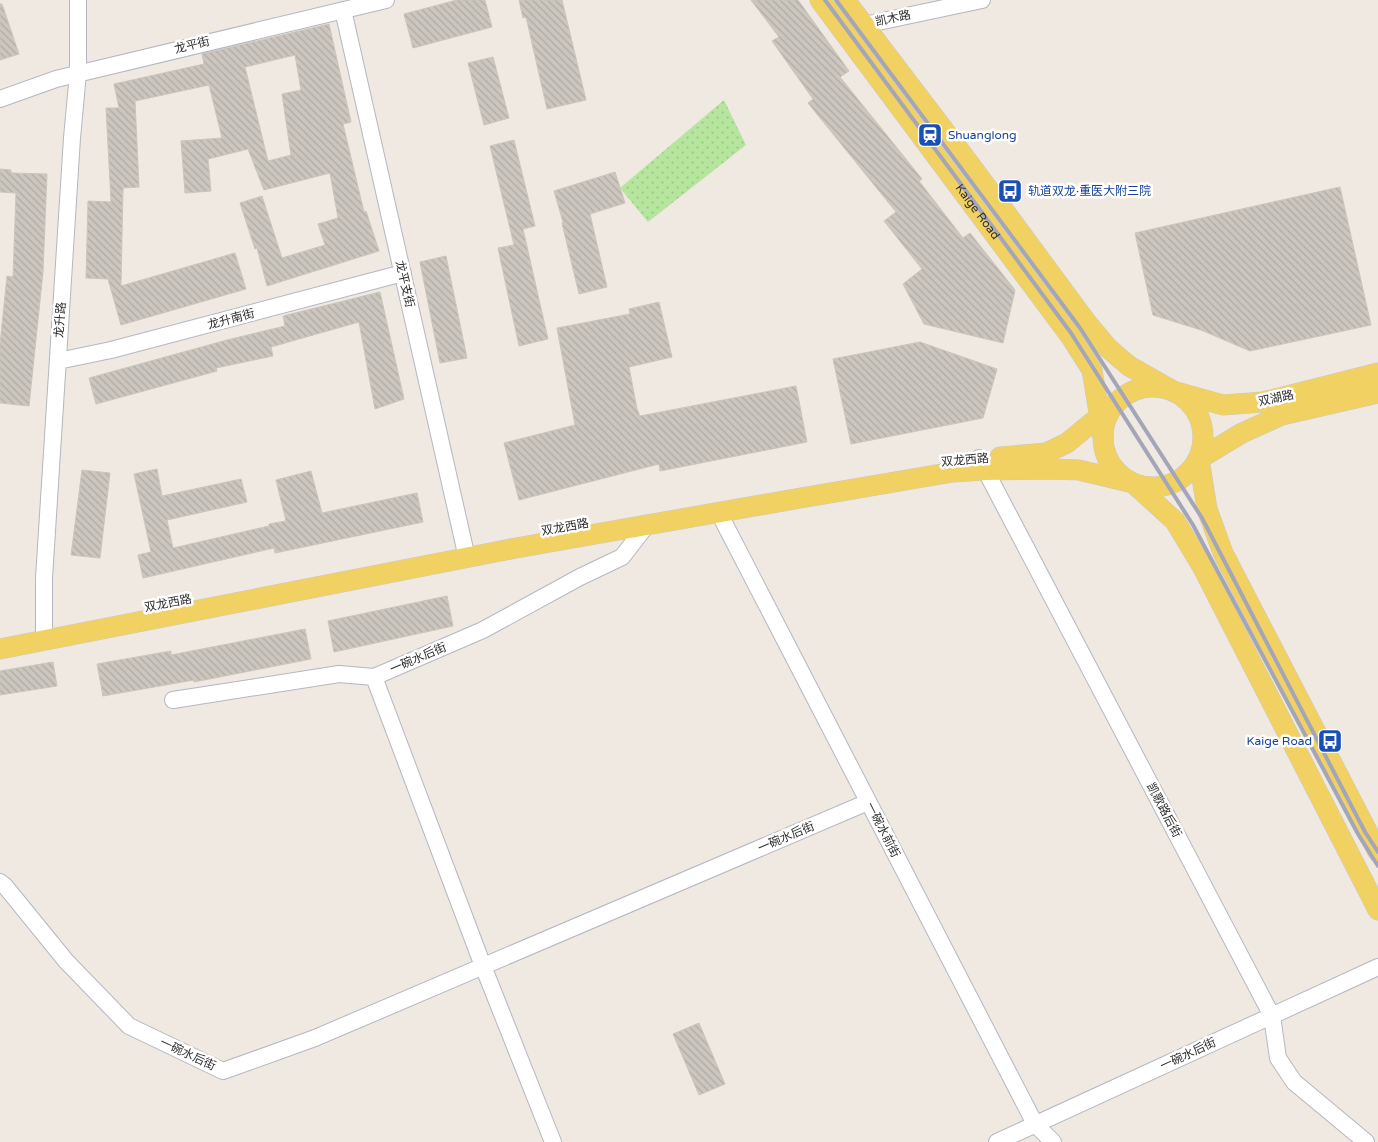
<svg xmlns="http://www.w3.org/2000/svg" width="1378" height="1142" viewBox="0 0 1378 1142" font-family="'Varela Round','Noto Sans SC',sans-serif">
<style>
.park{fill:url(#park-dots)}
.building{fill:url(#building-back-hatch);stroke:#cbc5ba;fill-rule:evenodd}
.lines{fill:none;stroke-linecap:round;stroke-linejoin:round}
.minor-casing{stroke:#b4b7c1;stroke-width:18}
.major-casing{stroke:#c9c9c9;stroke-width:21}
.minor{stroke:#fff;stroke-width:16}
.major{stroke:#f2d163;stroke-width:20}
.rail{stroke:#a3a6b8;stroke-width:4}
.labels{text-anchor:middle;dominant-baseline:central;stroke-width:5;stroke-linejoin:round;paint-order:stroke}
.street-label{font-size:12px;fill:#2e2e2e;stroke:#fff}
.transit-label{font-size:12px;fill:#164399;stroke:#fff;text-anchor:start}
</style>
<defs>
<pattern id="park-dots" width="8" height="8" patternUnits="userSpaceOnUse" patternTransform="scale(1.25)"><rect width="8" height="8" fill="#b6e59e"/><path d="M2 2h.1M6 6h.1" fill="none" stroke="#9dc588" stroke-width="1.8" stroke-linecap="round"/></pattern>
<pattern id="building-back-hatch" width="6" height="6" patternUnits="userSpaceOnUse" patternTransform="scale(1.25)"><rect width="6" height="6" fill="#cbc7bf"/><path d="M-1 5l2 2M0 0l6 6M5-1l2 2" fill="none" stroke="#afaba4"/></pattern>
</defs>
<rect width="100%" height="100%" fill="#efe9e1"/>
<path class="park" d="M 724,100 L 746,145 L 648,222 L 620,188 Z"/>
<path class="building" d="M 457,0 L 485,0 L 492,27 L 413,48 L 404,14 Z
M 519,0 L 562,0 L 586,100 L 547,109 L 526,17 L 523,18 Z
M 751,0 L 798,0 L 849,71 L 840,77 L 922,179 L 919,181 L 963,238 L 970,233 L 1015,290 L 1003,343 L 924,324 L 903,284 L 922,269 L 884,221 L 896,212 L 808,103 L 813,99 L 772,41 L 779,37 Z
M 0,4 L 2,4 L 19,54 L 0,60 Z
M 329,24 L 351,122 L 343,124 L 364,212 L 366,211 L 379,251 L 267,286 L 257,248 L 255,249 L 240,203 L 262,196 L 282,258 L 325,245 L 318,224 L 338,218 L 330,173 L 264,190 L 248,149 L 208,159 L 211,191 L 185,193 L 181,141 L 222,138 L 209,85 L 135,101 L 139,187 L 123,188 L 121,286 L 235,253 L 246,289 L 121,325 L 108,279 L 86,278 L 88,201 L 111,202 L 106,108 L 119,108 L 114,84 L 204,64 L 202,54 ZM 295,55 L 301,90 L 282,94 L 291,155 L 268,161 L 245,67 Z
M 493,57 L 509,118 L 484,125 L 468,63 Z
M 514,140 L 535,226 L 523,229 L 548,339 L 519,346 L 498,248 L 514,245 L 490,146 Z
M 0,169 L 11,170 L 11,173 L 47,174 L 43,272 L 29,406 L 0,403 L 0,344 L 7,276 L 13,277 L 16,193 L 0,192 Z
M 615,172 L 625,203 L 590,214 L 607,287 L 579,294 L 562,223 L 563,222 L 554,191 Z
M 1340,187 L 1371,325 L 1250,351 L 1201,330 L 1153,315 L 1135,233 Z
M 446,256 L 467,358 L 440,363 L 420,262 Z
M 380,292 L 404,399 L 375,409 L 359,322 L 271,347 L 273,356 L 216,368 L 217,371 L 96,404 L 89,378 L 227,340 L 285,326 L 283,316 Z
M 659,302 L 672,357 L 629,367 L 637,409 L 640,416 L 796,386 L 807,442 L 660,471 L 659,464 L 519,500 L 504,443 L 575,425 L 557,328 L 630,314 L 629,309 Z
M 920,342 L 997,369 L 983,418 L 851,444 L 833,359 Z
M 157,469 L 162,496 L 241,479 L 247,502 L 167,520 L 173,548 L 269,526 L 269,524 L 286,521 L 276,480 L 311,471 L 322,513 L 417,493 L 423,522 L 275,553 L 274,548 L 143,578 L 138,555 L 151,552 L 134,474 Z
M 82,470 L 110,473 L 100,558 L 71,555 Z
M 447,596 L 453,626 L 334,652 L 328,621 Z
M 305,629 L 311,659 L 194,682 L 194,680 L 103,696 L 97,664 L 171,651 L 171,655 Z
M 53,662 L 57,686 L 0,695 L 0,671 Z
M 699,1023 L 725,1084 L 699,1095 L 673,1034 Z"/>
<g class="lines">
<defs>
<path id="minor" d="M 343,10 L 467,558
M 864,25 L 982,0
M 0,99 L 56,79 L 386,0
M 58,361 L 111,350 L 403,273
M 979,458 L 1272,1016 L 1278,1058 L 1294,1082 L 1366,1142
M 719,513 L 1035,1124 L 1053,1142
M 44,640 L 44,578 L 72,138 L 78,73 L 78,0
M 374,677 L 483,966 L 553,1142
M 173,700 L 339,674 L 374,677 L 483,630 L 580,577 L 622,557 L 646,526
M 0,882 L 5,886 L 66,961 L 129,1026 L 223,1071 L 315,1038 L 868,802
M 997,1142 L 1378,967"/>
<g id="major">
<path id="s1" d="M 820,0 L 1071,337 L 1092,370 L 1103,437"/>
<path d="M 845,0 L 969,163 L 1087,323 L 1108,348 L 1129,366 L 1173,391 L 1223,405 L 1263,402 L 1378,373"/>
<circle cx="1153" cy="437" r="50"/>
<path d="M 1000,457 L 1046,453 L 1067,443 L 1118,401"/>
<path d="M 1199,459 L 1207,509 L 1223,553 L 1378,852"/>
<path d="M 1199,459 L 1242,433 L 1282,415 L 1378,393"/>
<path d="M 0,649 L 516,548 L 795,499 L 953,472 L 985,470 L 1051,469 L 1079,470 L 1133,483 L 1175,521 L 1202,566 L 1378,910"/>
</g>
</defs>
<use href="#minor" class="minor-casing"/>
<use href="#major" class="major-casing"/>
<use href="#minor" class="minor"/>
<use href="#major" class="major"/>
<path class="rail" d="M 825,0 L 1071,333 L 1193,525 L 1358,834 L 1378,866
M 836,0 L 1080,328 L 1202,518 L 1365,832 L 1378,852"/>
</g>
<defs>
<symbol id="station-square" viewBox="-11 -11 22 22"><rect x="-9" y="-9" width="18" height="18" rx="4" fill="#1a4fb4" stroke="#fff"/><path d="M-3-6H3Q5-6 5-4V2Q5 4 3 4L4.5 6H3L1.5 4h-3L-3 6H-4.5L-3 4Q-5 4-5 2V-4Q-5-6-3-6ZM-3.5-4v3h7v-3ZM-3.5 1v1.5H-2V1ZM2 1v1.5H3.5V1Z" fill="#fff"/></symbol>
<symbol id="bus-square" viewBox="-11 -11 22 22"><rect x="-9" y="-9" width="18" height="18" rx="4" fill="#1a4fb4" stroke="#fff"/><path d="M-5-6H5V4H4V6H2V4H-2V6H-4V4H-5ZM-3.5-4V0h7V-4ZM-3.5 1.2v1.5H-2V1.2ZM2 1.2v1.5H3.5V1.2Z" fill="#fff"/></symbol>
</defs>
<g fill-rule="evenodd">
<use href="#station-square" x="916" y="121" width="28" height="28"/>
<use href="#bus-square" x="996" y="177" width="28" height="28"/>
<use href="#bus-square" x="1316" y="727" width="28" height="28"/>
</g>
<g class="labels">
<g class="street-label">
<text transform="translate(893 18) rotate(-12)">凯木路</text>
<text transform="translate(192 45) rotate(-14)">龙平街</text>
<text stroke="none"><textPath href="#s1" startOffset="264">Kaige Road</textPath></text>
<text transform="translate(405 284) rotate(77)">龙平支街</text>
<text transform="translate(231 319) rotate(-15)">龙升南街</text>
<text transform="translate(60 320) rotate(-86)">龙升路</text>
<text transform="translate(1276 398) rotate(-12)">双湖路</text>
<text transform="translate(965 460) rotate(-5)">双龙西路</text>
<text transform="translate(565 527) rotate(-10)">双龙西路</text>
<text transform="translate(168 603) rotate(-11)">双龙西路</text>
<text transform="translate(418 658) rotate(-23)">一碗水后街</text>
<text transform="translate(1164 810) rotate(62)">凯歌路后街</text>
<text transform="translate(883 830) rotate(63)">一碗水前街</text>
<text transform="translate(786 837) rotate(-23)">一碗水后街</text>
<text transform="translate(188 1054) rotate(25)">一碗水后街</text>
<text transform="translate(1188 1054) rotate(-25)">一碗水后街</text>
</g>
<g class="transit-label">
<text x="948" y="135">Shuanglong</text>
<text x="1028" y="191">轨道双龙·重医大附三院</text>
<text x="1312" y="741" text-anchor="end">Kaige Road</text>
</g>
</g>
</svg>
